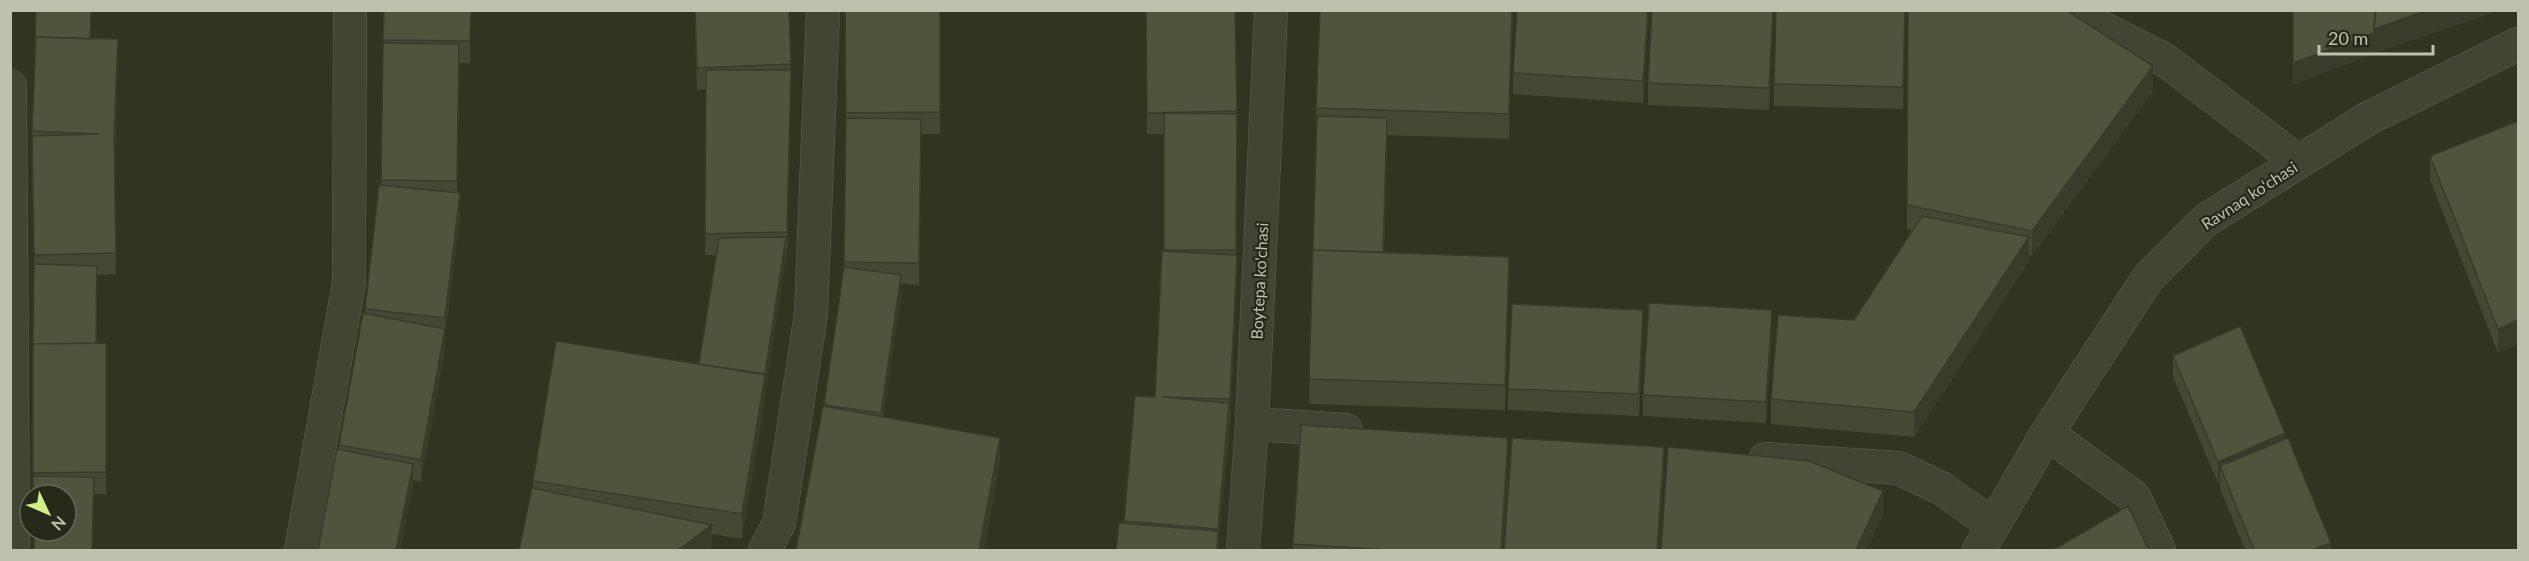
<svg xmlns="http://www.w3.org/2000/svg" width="2529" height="561" viewBox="0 0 2529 561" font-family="Lato,sans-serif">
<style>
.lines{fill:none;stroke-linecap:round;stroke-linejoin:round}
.minor-casing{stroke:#5f6351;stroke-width:34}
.tertiary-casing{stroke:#5f6351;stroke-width:34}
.minor{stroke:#414534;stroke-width:33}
.tertiary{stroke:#414534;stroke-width:33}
.wall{fill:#444934}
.shaded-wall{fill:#373c2b}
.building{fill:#4f553d;stroke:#373c2b;stroke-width:1.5}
.labels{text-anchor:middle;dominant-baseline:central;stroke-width:4.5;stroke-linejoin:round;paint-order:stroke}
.street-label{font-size:16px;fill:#bcc2ae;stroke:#252a1a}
</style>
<rect width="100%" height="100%" fill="#303521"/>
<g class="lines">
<defs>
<path id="minor" d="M 2008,10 L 2038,12 L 2092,23 L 2165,60 L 2299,162
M 10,86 L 13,550
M 1252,424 L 1346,430
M 2047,433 L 2134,497 L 2159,550
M 1765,459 L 1898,468 L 1941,488 L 1993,525
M 301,550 L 349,283 L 350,10
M 765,550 L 779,523 L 811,314 L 823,10
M 1243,550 L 1252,424 L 1271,10"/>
<path id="tertiary" d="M 1979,550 L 2047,433 L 2148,278 L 2206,220 L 2367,119 L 2518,44"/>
</defs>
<use href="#minor" class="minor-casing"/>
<use href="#tertiary" class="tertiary-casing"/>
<use href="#minor" class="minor"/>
<use href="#tertiary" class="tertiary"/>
</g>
<path class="wall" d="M 36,10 L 91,10 L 91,39 L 118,61 L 115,150 L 116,274 L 97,275 L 96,343 L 106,343 L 106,494 L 94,494 L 33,476 L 33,344 L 34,276 L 32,136 Z
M 384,10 L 471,10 L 470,63 L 459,63 L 457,193 L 460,215 L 445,338 L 445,350 L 421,482 L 413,480 L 413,486 L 400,550 L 318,550 L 365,314 L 381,185 Z
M 695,10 L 789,10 L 791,91 L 787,254 L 786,254 L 765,396 L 742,539 L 712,534 L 712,546 L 707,550 L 519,550 L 533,488 L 533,481 L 699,364 L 716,255 L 705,255 L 706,89 L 697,90 Z
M 845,10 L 940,10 L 940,134 L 921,134 L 919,285 L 901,284 L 901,297 L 883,417 L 1000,463 L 984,550 L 796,550 L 824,406 L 844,272 L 846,125 Z
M 1146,10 L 1235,10 L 1237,276 L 1230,421 L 1218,550 L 1116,550 L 1124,524 L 1135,396 L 1155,397 L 1164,251 L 1164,134 L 1147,134 Z
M 1513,10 L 1509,139 L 1387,135 L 1384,253 L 1509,281 L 1505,410 L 1309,404 L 1317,133 L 1316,108 Z
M 1649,10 L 1643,103 L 1513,94 L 1513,73 Z
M 1774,10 L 1769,110 L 1648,105 L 1648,83 Z
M 1905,25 L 1903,109 L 1774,106 L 1774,84 Z
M 2153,91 L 2032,256 L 2029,255 L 2029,261 L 1914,437 L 1771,424 L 1771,399 L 1854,320 L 1912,230 L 1907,229 L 1907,205 Z
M 2518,121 L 2498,353 L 2430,180 L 2430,156 Z
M 1643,331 L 1639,416 L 1508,410 L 1508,389 Z
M 1772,332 L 1766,423 L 1643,416 L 1643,395 Z
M 2173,356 L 2285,439 L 2331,550 L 2245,550 L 2220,488 L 2220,483 L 2218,483 L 2173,377 Z
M 1508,463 L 1503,550 L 1293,550 L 1293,544 Z"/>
<path class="shaded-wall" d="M 1512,10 L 1513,10 L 1509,139 L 1509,114 Z
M 1648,10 L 1649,10 L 1649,15 L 1643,103 L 1643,81 Z
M 1773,10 L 1774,21 L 1769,110 L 1769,88 Z
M 1905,10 L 1905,25 L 1903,109 L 1903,87 Z
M 2375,10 L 2495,10 L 2495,12 L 2374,54 L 2374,47 L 2374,54 L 2293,85 L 2293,63 Z
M 118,39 L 118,61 L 114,156 L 114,134 Z
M 2153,66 L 2153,91 L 2032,256 L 2032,231 Z
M 791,70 L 791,91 L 787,254 L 787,232 Z
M 1237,114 L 1237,276 L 1230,421 L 1230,399 L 1236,260 Z
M 1387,118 L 1387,140 L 1383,273 L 1383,252 Z
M 460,193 L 460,215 L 445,338 L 445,350 L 421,482 L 421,460 L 445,329 L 445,318 Z
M 786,237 L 786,258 L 765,396 L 765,374 Z
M 2029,237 L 2029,261 L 1914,437 L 1914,412 Z
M 1509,257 L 1509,281 L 1505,410 L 1505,385 Z
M 901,275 L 901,297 L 881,435 L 881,413 Z
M 1643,310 L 1643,331 L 1639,416 L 1639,394 Z
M 1772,310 L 1772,332 L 1766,423 L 1766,402 Z
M 2518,320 L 2518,345 L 2498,353 L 2498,329 Z
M 765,375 L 765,399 L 742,539 L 742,514 Z
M 1229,403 L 1229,425 L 1218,550 L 1218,529 Z
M 2285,433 L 2285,454 L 2220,466 L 2220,483 L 2218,483 L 2218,462 Z
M 1000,438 L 1000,463 L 984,550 L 979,550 Z
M 1508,438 L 1508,463 L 1503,550 L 1501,550 Z
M 1664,447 L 1664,472 L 1659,550 L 1657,550 Z
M 413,464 L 413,486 L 400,550 L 396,550 Z
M 1883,491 L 1883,516 L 1867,550 L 1856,550 Z
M 712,525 L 712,546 L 707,550 L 678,550 Z
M 2331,543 L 2331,550 L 2312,550 Z"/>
<path class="building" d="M 36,10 L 91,10 L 90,39 L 36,37 L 35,38 Z
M 384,10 L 471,10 L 470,41 L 383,40 Z
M 695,10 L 789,10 L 791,64 L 697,68 Z
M 845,10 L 940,10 L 940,112 L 846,113 Z
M 1146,10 L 1235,10 L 1237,111 L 1147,113 Z
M 1320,10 L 1512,10 L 1509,114 L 1316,108 Z
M 1517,10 L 1648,10 L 1643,81 L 1513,73 Z
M 1652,10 L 1773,10 L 1769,88 L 1648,83 Z
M 1776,10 L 1905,10 L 1903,87 L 1774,84 Z
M 1908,10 L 2066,10 L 2153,66 L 2032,231 L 1907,205 Z
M 2293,10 L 2375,10 L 2374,33 L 2293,63 Z
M 2376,10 L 2428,10 L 2374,29 Z
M 36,37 L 118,39 L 114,134 L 116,253 L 34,255 L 32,136 L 99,134 L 32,131 Z
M 383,43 L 459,44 L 457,181 L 381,180 Z
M 706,70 L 791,70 L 787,232 L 705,234 Z
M 1164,113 L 1237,114 L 1236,250 L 1164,250 Z
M 1317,116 L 1387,118 L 1383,252 L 1313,250 Z
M 846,118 L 921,119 L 919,263 L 844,262 Z
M 2518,121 L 2518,320 L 2498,329 L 2430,156 Z
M 379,185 L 460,193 L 445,318 L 365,309 Z
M 1922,216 L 2029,237 L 1914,412 L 1771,399 L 1778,315 L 1854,320 Z
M 786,237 L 765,374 L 699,364 L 719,238 Z
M 1313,250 L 1509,257 L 1505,385 L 1309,379 Z
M 1162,251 L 1237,255 L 1230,399 L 1162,397 L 1229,403 L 1218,529 L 1124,521 L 1135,396 L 1155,397 Z
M 34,264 L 97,266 L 96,343 L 33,344 Z
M 844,267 L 901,275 L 881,413 L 824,405 Z
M 1649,303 L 1772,310 L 1766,402 L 1643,395 Z
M 1512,304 L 1643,310 L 1639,394 L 1508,389 Z
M 363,313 L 445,329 L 421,460 L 339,445 Z
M 2240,326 L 2285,433 L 2218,462 L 2173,356 Z
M 556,341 L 765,375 L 742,514 L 533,481 Z
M 106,343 L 106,472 L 33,473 L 33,344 Z
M 823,406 L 1000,438 L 979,550 L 796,550 Z
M 1301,425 L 1508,438 L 1501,550 L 1390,550 L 1293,544 Z
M 1512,438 L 1664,447 L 1657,550 L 1504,550 Z
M 2288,438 L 2331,543 L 2312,550 L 2254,550 L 2220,466 Z
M 1668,447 L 1809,461 L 1883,491 L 1856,550 L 1661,550 Z
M 337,449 L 413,464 L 396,550 L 318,550 Z
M 33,476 L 94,477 L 92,550 L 34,550 L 34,531 L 66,531 L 66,495 L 33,495 Z
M 532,488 L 712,525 L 678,550 L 519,550 Z
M 2128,506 L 2149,550 L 2053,550 Z
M 1119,523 L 1218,531 L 1217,550 L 1116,550 Z"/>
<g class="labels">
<g class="street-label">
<text transform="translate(2249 195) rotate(-33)">Ravnaq ko‘chasi</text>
<text transform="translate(1259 281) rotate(-87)">Boytepa ko'chasi</text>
</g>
</g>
<rect width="2529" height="561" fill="none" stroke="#bcc2ae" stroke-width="24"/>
<g transform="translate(48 513) rotate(134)"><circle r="28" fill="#252a1a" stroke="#616755" stroke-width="1.5"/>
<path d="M0-4.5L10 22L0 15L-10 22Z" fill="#d1f086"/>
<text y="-9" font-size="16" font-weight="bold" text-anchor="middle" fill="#bcc2ae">N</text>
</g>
<path d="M2319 45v9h114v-9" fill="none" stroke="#bcc2ae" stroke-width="3"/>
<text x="2328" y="45" font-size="18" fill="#bcc2ae" stroke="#252a1a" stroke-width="4.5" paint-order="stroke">20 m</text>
</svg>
